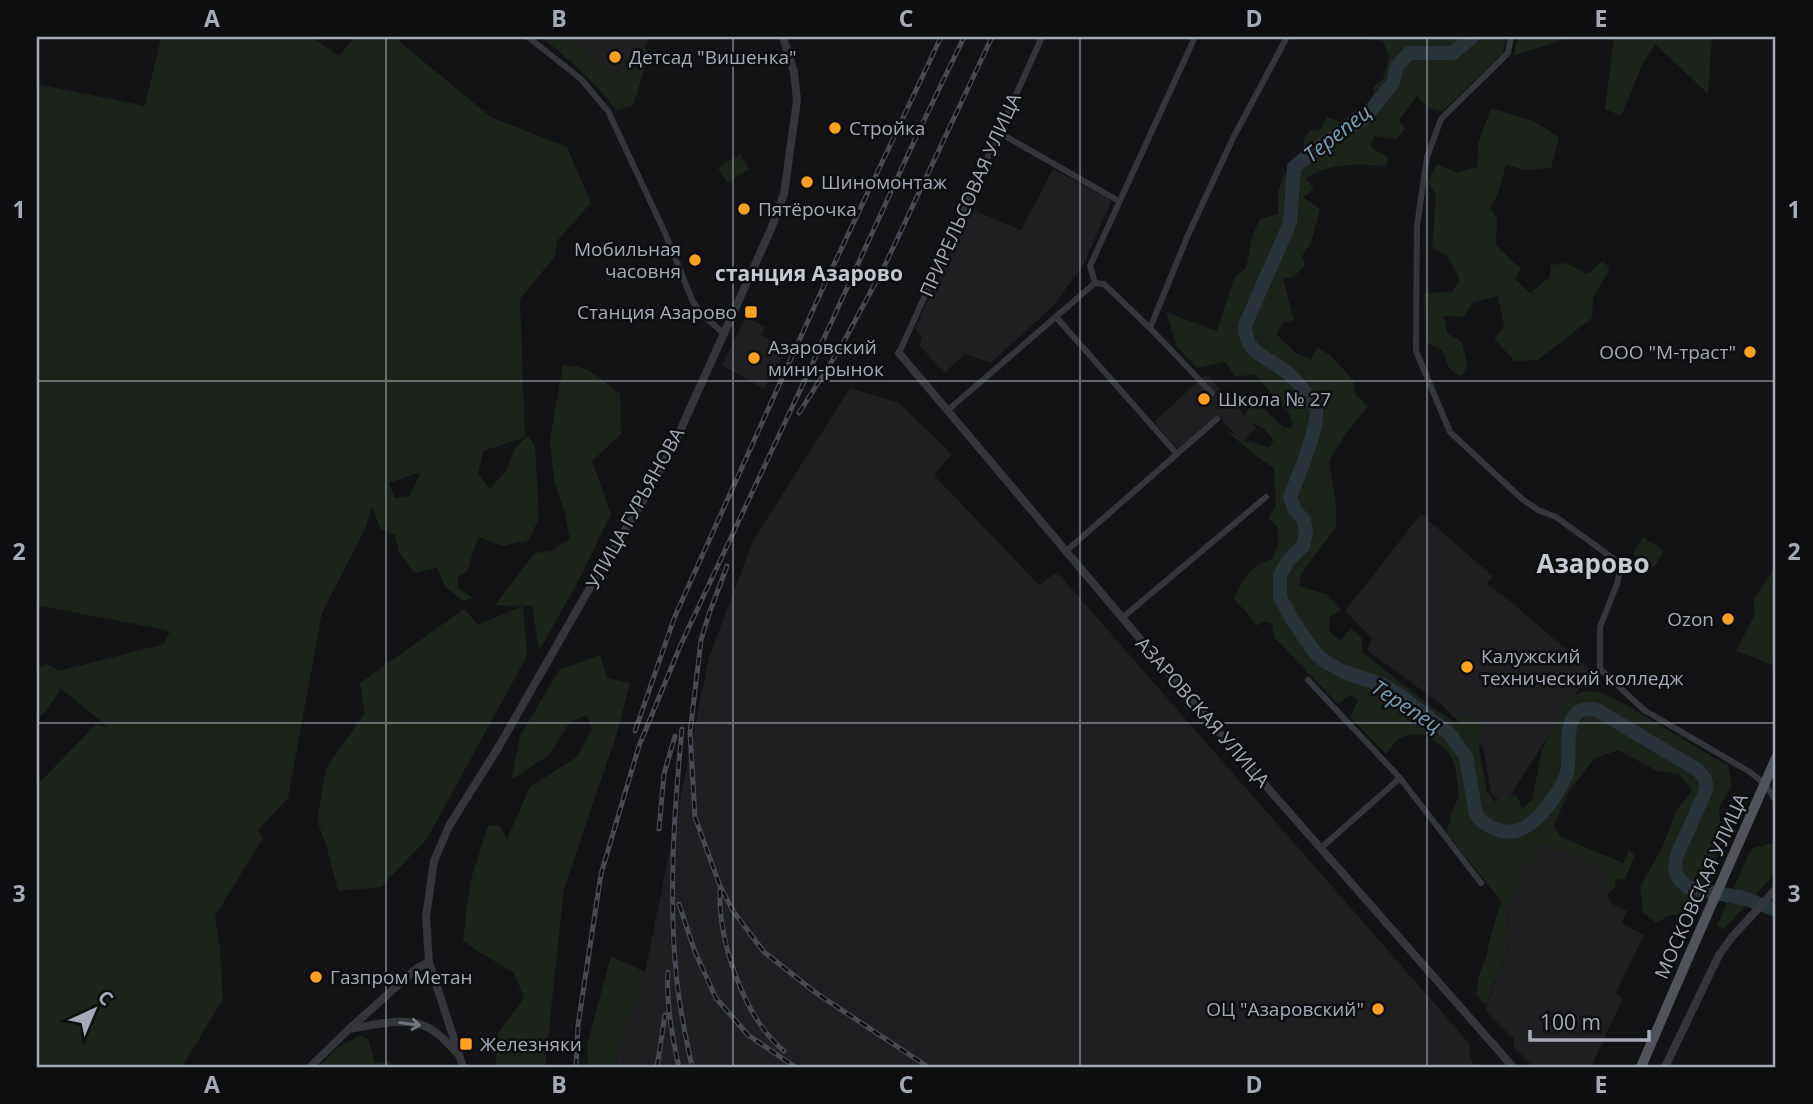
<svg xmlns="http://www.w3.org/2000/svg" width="1813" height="1104" viewBox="0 0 1813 1104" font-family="'Open Sans',sans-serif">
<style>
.built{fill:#1f1f22}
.green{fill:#1b231b;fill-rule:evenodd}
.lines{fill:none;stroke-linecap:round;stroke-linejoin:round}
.river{stroke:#28343a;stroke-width:14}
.minor{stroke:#34363b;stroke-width:6}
.tertiary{stroke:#34363b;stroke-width:8}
.primary{stroke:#50535a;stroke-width:10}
.rail-casing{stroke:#474a50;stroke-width:5}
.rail{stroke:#0e0e10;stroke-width:2.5;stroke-dasharray:8;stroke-linecap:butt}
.primary-bridge{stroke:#50535a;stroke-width:10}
.oneway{stroke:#72767f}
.grid{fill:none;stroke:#a4abb7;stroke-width:2;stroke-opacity:0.55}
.poi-dot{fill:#ffa021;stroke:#0e0e10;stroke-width:2.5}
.labels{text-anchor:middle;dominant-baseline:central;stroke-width:5;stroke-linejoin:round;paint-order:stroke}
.poi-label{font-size:19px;fill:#a4abb7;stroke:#0e0e10;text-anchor:start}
.street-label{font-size:19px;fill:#a4abb7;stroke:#0e0e10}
.water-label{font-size:21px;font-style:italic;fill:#779eb5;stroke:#0e0e10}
.neighbourhood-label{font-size:21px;font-weight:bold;fill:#c5cad2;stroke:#0e0e10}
.district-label{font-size:26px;font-weight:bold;fill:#c5cad2;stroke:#0e0e10}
.neatline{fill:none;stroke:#a4abb7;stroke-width:2.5}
.grid-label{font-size:23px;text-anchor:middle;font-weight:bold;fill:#a4abb7}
</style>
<rect width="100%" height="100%" fill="#131315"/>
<path class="built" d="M 572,37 L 647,37 L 649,41 L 623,74 L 603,66 Z
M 1053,169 L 1107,197 L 1111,201 L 1084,264 L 1054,305 L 991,363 L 965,354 L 944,373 L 919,345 L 922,338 L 915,328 L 971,209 L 1021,230 Z
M 746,317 L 765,327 L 761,335 L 787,350 L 764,389 L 722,365 Z
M 1206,374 L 1256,428 L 1242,442 L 1220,418 L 1182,453 L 1154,422 Z
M 850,388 L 899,403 L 952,454 L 934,475 L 1039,585 L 1057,572 L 1469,1043 L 1470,1059 L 1477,1067 L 616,1067 L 617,1053 L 645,972 L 709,657 L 753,541 Z
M 1421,514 L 1493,576 L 1486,584 L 1499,592 L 1591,670 L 1504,805 L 1491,793 L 1483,747 L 1442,705 L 1367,650 L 1372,638 L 1345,611 Z
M 1541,842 L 1608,871 L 1611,886 L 1607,895 L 1612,904 L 1627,911 L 1621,923 L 1644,935 L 1615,994 L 1623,998 L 1591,1067 L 1534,1067 L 1514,1047 L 1514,1039 L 1485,1010 L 1508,945 L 1506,914 L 1523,867 L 1532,862 Z"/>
<path class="green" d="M 161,37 L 312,37 L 339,56 L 355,37 L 394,37 L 491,117 L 567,147 L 591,203 L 557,241 L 555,256 L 520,299 L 525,437 L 483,451 L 478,474 L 490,489 L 506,471 L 515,448 L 528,435 L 535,446 L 539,518 L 529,540 L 503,546 L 478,537 L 467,571 L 458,577 L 457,587 L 473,598 L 462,601 L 445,586 L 437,568 L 414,573 L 399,552 L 395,535 L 381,530 L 372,506 L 366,527 L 322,613 L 288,798 L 258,830 L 263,838 L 215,916 L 220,949 L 223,999 L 182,1067 L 37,1067 L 37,785 L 96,724 L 108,728 L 101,721 L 61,689 L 46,711 L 37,719 L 37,670 L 47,664 L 59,671 L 164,644 L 170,631 L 37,605 L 37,84 L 145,106 ZM 421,472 L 409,496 L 395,498 L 389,483 Z
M 541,37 L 572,37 L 603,66 L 623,74 L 644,47 L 649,53 L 633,106 L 616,110 C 596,83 568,58 541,37 Z
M 1354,37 L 1422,37 L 1443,39 L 1444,37 L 1506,37 L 1503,53 L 1443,111 L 1429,108 L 1417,96 L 1399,120 L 1405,129 L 1396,140 L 1375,136 L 1370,146 L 1388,158 L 1386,166 C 1356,164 1332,162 1306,178 L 1314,190 L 1303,197 L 1320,209 L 1311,243 L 1302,256 L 1305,265 L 1294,277 L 1283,278 L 1294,320 L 1283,323 L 1276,334 L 1297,354 L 1311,359 L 1317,347 L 1331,356 L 1353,380 L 1356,395 L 1368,406 L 1345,435 L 1329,461 L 1336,504 L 1336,527 L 1301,574 L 1299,586 L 1326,594 L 1342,610 L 1329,618 L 1329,631 L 1340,641 L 1351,628 L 1362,638 L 1362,652 L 1434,709 L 1456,723 L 1464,714 L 1483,728 L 1479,749 L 1487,791 L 1495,802 L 1505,796 L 1517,795 L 1522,809 L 1532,800 L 1542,750 L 1567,700 L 1584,691 L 1600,692 L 1623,703 L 1728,766 L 1732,785 L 1719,808 L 1722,846 L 1692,913 L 1668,916 L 1656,923 L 1643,912 L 1640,887 L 1663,846 L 1676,811 L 1692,790 L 1679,774 L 1657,771 L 1618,750 L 1594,759 L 1568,793 L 1554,826 L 1561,837 L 1623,863 L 1629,850 L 1635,856 L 1624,880 L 1616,879 L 1615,887 L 1607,895 L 1611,886 L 1603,882 L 1608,871 L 1541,842 L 1532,862 L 1523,867 L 1506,914 L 1508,945 L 1486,1005 L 1476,995 L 1479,975 L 1487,955 L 1488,946 L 1501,901 L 1447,833 L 1451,815 L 1459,795 L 1455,766 L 1449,752 L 1426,735 L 1411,734 L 1397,740 L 1386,754 L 1350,717 L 1358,700 L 1350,695 L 1338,704 L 1274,637 L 1272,624 L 1264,621 L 1256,626 L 1250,616 L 1234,599 C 1243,578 1250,566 1272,559 L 1278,544 L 1277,526 L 1268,519 L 1276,505 L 1274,468 L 1256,456 L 1224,429 L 1245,441 L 1269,447 L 1274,440 L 1263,428 L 1251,423 L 1245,415 L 1251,404 L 1264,409 L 1284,428 L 1293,427 L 1289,413 L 1254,374 L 1236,377 L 1225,362 L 1197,368 L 1177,347 L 1166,312 L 1217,331 L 1234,278 L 1246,268 L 1253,234 L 1260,219 L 1278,214 L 1278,192 L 1285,172 L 1296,182 L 1299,170 L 1308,162 L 1303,141 L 1310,130 L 1319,131 L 1327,117 L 1341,122 L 1357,109 L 1363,110 L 1374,97 L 1373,87 L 1383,79 L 1389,57 L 1383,41 Z
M 1519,37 L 1567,37 L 1554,43 L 1513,56 Z
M 1614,37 L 1712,37 L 1708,94 L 1655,44 L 1643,63 L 1621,116 L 1605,109 Z
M 1491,108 L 1533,121 L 1559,137 L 1551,168 L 1526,170 L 1506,165 L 1498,194 L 1490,207 L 1497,219 L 1496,245 L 1521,269 L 1515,279 L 1530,293 L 1550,277 L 1551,265 L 1566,263 L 1587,274 L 1603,261 L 1610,269 L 1593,298 L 1592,318 L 1538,360 L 1515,361 L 1494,339 L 1504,326 L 1498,296 L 1473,302 L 1464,317 L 1444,316 L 1447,333 L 1462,342 L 1468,368 L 1461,376 L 1450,370 L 1442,350 L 1426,343 L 1424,293 L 1452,292 L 1460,280 L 1448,257 L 1432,247 L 1436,195 L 1428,182 L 1437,164 L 1457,173 L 1477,167 L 1478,143 Z
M 740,154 L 749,169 L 727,183 L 718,168 Z
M 563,365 C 589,365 601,379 620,394 L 621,434 L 592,461 L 611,514 L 580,578 L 539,651 L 532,606 L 495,605 L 535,553 L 551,551 L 570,539 L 564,510 L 554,481 L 550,440 Z
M 1643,537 L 1664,551 L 1654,567 L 1633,554 Z
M 1776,565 L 1776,666 L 1736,651 L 1755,614 L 1753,601 Z
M 523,606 L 527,656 L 427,839 L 381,887 L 338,891 L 327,848 L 317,820 L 326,768 L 365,713 L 360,683 L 464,609 L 478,625 Z
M 600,655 L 607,678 L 630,683 L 616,736 L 564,889 L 545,1067 L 496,1067 L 497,1034 L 524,998 L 514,973 L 476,950 L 463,940 L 470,882 L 488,826 L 500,826 L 507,839 L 530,787 L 577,757 L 592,729 L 587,715 L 570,722 L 549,755 L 511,780 L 520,736 L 559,670 Z
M 1769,844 L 1776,844 L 1776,872 L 1732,921 L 1723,929 L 1717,926 L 1750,851 L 1757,846 L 1760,847 Z
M 611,956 L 645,972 L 617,1053 L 616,1067 L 588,1067 L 587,1045 Z
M 361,1035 L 368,1039 L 375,1063 L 390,1061 L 389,1067 L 319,1067 L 337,1048 Z"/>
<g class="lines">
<path class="river" d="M 1472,37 L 1453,53 L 1409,53 L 1397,66 L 1393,83 L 1365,117 L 1320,146 L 1294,167 L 1290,223 L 1245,325 C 1245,351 1262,355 1281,368 C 1291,374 1300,385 1307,395 C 1310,399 1315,404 1316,408 C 1320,425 1297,479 1290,497 L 1294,508 L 1304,521 L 1306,532 L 1303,546 L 1288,561 L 1280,575 L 1280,597 L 1293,621 L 1316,654 L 1326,662 L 1344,672 L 1383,685 L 1398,694 L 1450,734 L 1466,757 L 1476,814 C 1481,822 1489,827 1498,830 C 1522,838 1542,816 1554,797 C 1559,790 1565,781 1567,772 C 1571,755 1565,735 1573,718 C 1578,709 1588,708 1597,710 L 1698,770 L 1705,779 L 1707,788 L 1677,855 C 1673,871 1675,878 1689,888 L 1743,898 L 1776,910"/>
<path class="minor" d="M 528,37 L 581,79 L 608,111 L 665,233 L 693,302 L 704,316 L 723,333
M 1511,37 L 1508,53 L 1441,119 L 1427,157 L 1417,226 L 1416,351 L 1450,432 L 1522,499 L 1538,510 L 1556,517 L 1621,564 L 1617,584 L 1600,627 L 1600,669 L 1644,710 L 1750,772 L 1765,784 L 1776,801
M 998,132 L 1119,201
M 1095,283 L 1104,284 L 1150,328 L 1212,393
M 1056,317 L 1177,454
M 1150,328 L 1188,235 L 1233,138 L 1287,37
M 899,353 L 1042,37
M 948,410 L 1095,283 L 1090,266 L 1195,37
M 1066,551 L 1217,419
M 1122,618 L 1266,497
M 1308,680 L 1400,778 L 1481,883
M 1321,848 L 1400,778"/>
<path class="tertiary" d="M 899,353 L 1216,729 L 1513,1067
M 350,1029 C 378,1024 414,1013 438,1034 C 445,1040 452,1048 458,1054
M 310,1067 L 348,1030 L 417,968 L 429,962
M 463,1067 L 429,962 L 426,917 L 434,861 L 449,826 L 498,748 L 596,577 L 643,501 L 675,442 L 771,229 L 784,194 L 797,100 L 794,72 L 783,37
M 1665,1067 L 1719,955 L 1732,937 L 1776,889"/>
<path class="primary" d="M 1641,1067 L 1688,958"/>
<defs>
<path id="rail" d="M 799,413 L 842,345 L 885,265 L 992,37
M 727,566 L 709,614 L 701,640 L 690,733 L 695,817 L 720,886 L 733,911 L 764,952 L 816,993 L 928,1067
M 682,729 C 674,813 668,898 677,982 C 680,1011 686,1039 692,1067
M 635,731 L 675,616 L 821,292 L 941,37
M 659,829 L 664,774 L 675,736
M 720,890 C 718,941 744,1018 784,1051
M 679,904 L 695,952 L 716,998 L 748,1035 L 795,1067
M 668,972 C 666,1004 672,1037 679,1067
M 576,1067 L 578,1025 L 601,874 L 639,746 L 681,644 L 803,384 L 917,135 L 964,37
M 657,1067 L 665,1015"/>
</defs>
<use href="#rail" class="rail-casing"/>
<use href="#rail" class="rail"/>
<path class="primary-bridge" d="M 1688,958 L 1776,758"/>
</g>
<defs><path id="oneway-shaft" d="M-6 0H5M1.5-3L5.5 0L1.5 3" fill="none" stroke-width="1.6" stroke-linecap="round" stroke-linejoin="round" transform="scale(1.75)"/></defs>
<use class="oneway" href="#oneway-shaft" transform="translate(410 1024) rotate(8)"/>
<path class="grid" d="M 386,37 L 386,1067M 733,37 L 733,1067M 1080,37 L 1080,1067M 1427,37 L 1427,1067M 37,381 L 1776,381M 37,723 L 1776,723"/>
<g class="poi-dot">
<circle cx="615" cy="57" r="7"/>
<circle cx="835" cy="128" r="7"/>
<circle cx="807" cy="182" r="7"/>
<circle cx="744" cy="209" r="7"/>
<circle cx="695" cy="260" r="7"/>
<rect x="744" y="305" width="14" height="14" rx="3.5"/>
<circle cx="1750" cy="352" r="7"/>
<circle cx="754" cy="358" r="7"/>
<circle cx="1204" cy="399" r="7"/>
<circle cx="1728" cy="619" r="7"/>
<circle cx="1467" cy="667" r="7"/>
<circle cx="316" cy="977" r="7"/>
<circle cx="1378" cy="1009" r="7"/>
<rect x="459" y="1037" width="14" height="14" rx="3.5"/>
</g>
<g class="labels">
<g class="poi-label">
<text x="629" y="57">Детсад "Вишенка"</text>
<text x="849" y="128">Стройка</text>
<text x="821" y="182">Шиномонтаж</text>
<text x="758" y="209">Пятёрочка</text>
<text x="681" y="249" text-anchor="end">Мобильная<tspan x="681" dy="22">часовня</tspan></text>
<text x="737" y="312" text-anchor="end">Станция Азарово</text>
<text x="768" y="347">Азаровский<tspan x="768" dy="22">мини-рынок</tspan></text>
<text x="1736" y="352" text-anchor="end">ООО "М-траст"</text>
<text x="1218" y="399">Школа № 27</text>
<text x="1714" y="619" text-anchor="end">Ozon</text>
<text x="1481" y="656">Калужский<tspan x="1481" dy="22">технический колледж</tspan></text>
<text x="330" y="977">Газпром Метан</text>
<text x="1364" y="1009" text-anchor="end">ОЦ "Азаровский"</text>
<text x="480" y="1044">Железняки</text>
</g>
<g class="street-label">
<text transform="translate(970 195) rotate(-66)">ПРИРЕЛЬСОВАЯ УЛИЦА</text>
<text transform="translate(635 508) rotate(-61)">УЛИЦА ГУРЬЯНОВА</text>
<text transform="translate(1203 712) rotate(49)">АЗАРОВСКАЯ УЛИЦА</text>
<text transform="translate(1701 886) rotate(-66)">МОСКОВСКАЯ УЛИЦА</text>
</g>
<g class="water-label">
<text transform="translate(1337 133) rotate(-38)">Терепец</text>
<text transform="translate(1407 706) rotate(33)">Терепец</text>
</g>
<g class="neighbourhood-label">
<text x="809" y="273">станция Азарово</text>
</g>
<g class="district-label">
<text x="1593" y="563">Азарово</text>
</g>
</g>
<rect width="1813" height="1104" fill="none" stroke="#0e0e10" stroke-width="77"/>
<g transform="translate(94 1010) rotate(44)" stroke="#0e0e10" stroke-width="5" paint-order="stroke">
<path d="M0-5L12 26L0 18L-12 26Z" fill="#a4abb7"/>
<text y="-10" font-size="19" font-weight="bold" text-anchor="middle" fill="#a4abb7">С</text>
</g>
<path d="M1530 1030v10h119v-10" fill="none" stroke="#a4abb7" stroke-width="3.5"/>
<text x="1540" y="1030" font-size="21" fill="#a4abb7" stroke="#0e0e10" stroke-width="5" paint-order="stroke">100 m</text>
<rect x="38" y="38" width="1736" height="1028" class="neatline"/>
<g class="grid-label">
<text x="212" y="27">A</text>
<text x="559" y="27">B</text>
<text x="906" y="27">C</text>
<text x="1254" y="27">D</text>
<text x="1601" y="27">E</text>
<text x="19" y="218">1</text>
<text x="1794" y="218">1</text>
<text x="19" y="560">2</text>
<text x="1794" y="560">2</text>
<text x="19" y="902">3</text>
<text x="1794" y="902">3</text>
<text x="212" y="1093">A</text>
<text x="559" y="1093">B</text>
<text x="906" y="1093">C</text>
<text x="1254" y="1093">D</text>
<text x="1601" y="1093">E</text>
</g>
</svg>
